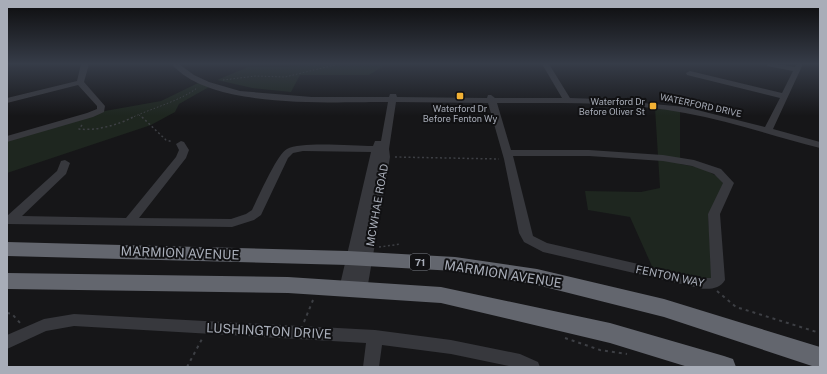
<svg xmlns="http://www.w3.org/2000/svg" width="827" height="374" viewBox="0 0 827 374" font-family="'Public Sans',sans-serif">
<style>
.green{fill:#1e261f}
.lines{fill:none;stroke-linecap:round;stroke-linejoin:round}
.path-far2{stroke:#3d3f44;stroke-width:1;stroke-dasharray:1.5 2;stroke-linecap:butt}
.path-far1{stroke:#3d3f44;stroke-width:1.5;stroke-dasharray:2 2.5;stroke-linecap:butt}
.path{stroke:#3d3f44;stroke-width:2;stroke-dasharray:3 4;stroke-linecap:butt}
.minor{fill:#37383d;fill-rule:evenodd}
.highway{fill:#63666e;fill-rule:evenodd}
.poi-dot{fill:#f2b134;stroke:#111113;stroke-width:1.5}
.labels{text-anchor:middle;dominant-baseline:central;stroke-width:4;stroke-linejoin:round;paint-order:stroke}
.far-poi-label{font-size:9px;fill:#a8adb8;stroke:#111113;text-anchor:end}
.far-street-label{font-size:9px;fill:#a8adb8;stroke:#111113}
.shield{fill:#111113;stroke:#7b7e86;stroke-width:1}
.shield-label{font-size:10px;font-weight:bold;fill:#a8adb8}
.street-label{font-size:11px;fill:#a8adb8;stroke:#111113}
.near-street-label{font-size:13px;fill:#a8adb8;stroke:#111113}
</style>
<rect width="100%" height="100%" fill="#161618"/>
<path class="green" d="M 315,64 L 387,64 L 369,75 L 300,75 L 291,92 L 252,88 L 217,80 L 248,67 L 287,67 Z
M 198,83 L 209,87 L 179,104 L 175,112 L 151,125 L 7,173 L 7,141 L 99,112 L 161,101 Z
M 655,108 L 680,111 L 680,164 L 702,168 L 720,178 L 727,189 L 708,214 L 711,263 L 715,283 L 655,273 L 630,217 L 588,210 L 585,191 L 641,192 L 660,188 Z"/>
<g class="lines">
<path class="path-far2" d="M 223,80 L 256,76 L 285,77 L 339,64
M 139,115 L 143,118
M 131,118 C 152,108 180,101 197,88"/>
<path class="path-far1" d="M 142,117 L 166,140 L 173,142
M 82,125 L 79,129 C 96,131 118,125 133,117
M 395,157 L 499,159
M 379,247 L 401,244"/>
<path class="path" d="M 717,291 L 736,307 L 820,333
M 7,313 L 12,314 L 21,324
M 304,322 L 313,300
M 565,338 L 600,350 L 627,354
M 187,367 L 202,339"/>
<path class="minor" d="M 81,64 L 89,64 L 84,82 L 105,106 L 104,112 L 93,117 L 7,142 L 7,136 L 87,113 L 97,109 L 97,106 L 78,85 L 7,103 L 7,98 L 77,81 Z
M 172,64 L 179,64 L 194,75 L 209,82 L 240,91 L 312,97 L 389,97 L 390,94 L 396,94 L 397,97 L 487,98 L 488,95 L 491,95 L 495,98 L 562,98 L 542,64 L 549,64 L 570,98 L 601,99 L 685,107 L 765,127 L 780,98 L 687,75 L 686,73 L 690,71 L 782,93 L 793,71 L 767,66 L 767,64 L 778,64 L 795,67 L 797,64 L 803,64 L 773,129 L 820,142 L 820,148 C 775,137 731,121 685,113 C 623,101 560,103 497,103 L 511,150 L 589,150 L 663,155 L 694,160 L 721,169 L 734,183 L 720,214 L 725,280 C 720,289 708,290 699,288 L 543,252 L 524,242 L 519,233 L 504,159 L 488,103 L 396,102 L 389,149 L 390,157 L 367,290 L 365,294 L 360,296 L 355,294 L 353,289 L 351,293 L 346,295 L 341,293 L 339,289 L 371,152 L 303,151 L 293,153 L 288,158 L 261,215 L 254,220 L 232,227 L 7,224 L 7,216 L 57,171 L 61,161 L 65,160 L 70,163 L 66,174 L 22,216 L 126,218 L 176,157 L 179,150 L 176,144 L 181,141 L 184,142 L 189,150 L 186,158 L 139,218 L 231,219 L 246,214 L 252,210 C 258,198 277,154 287,149 C 301,141 354,146 373,146 L 375,141 L 381,141 L 388,102 C 332,102 223,108 180,72 C 177,69 173,67 172,64 ZM 513,156 L 589,156 L 663,161 L 692,166 L 714,174 L 723,183 L 708,214 L 711,278 L 699,278 L 547,243 L 533,236 Z
M 74,314 L 375,330 L 451,340 L 520,354 L 538,362 L 540,367 L 513,367 L 451,354 L 382,345 L 379,367 L 363,367 L 366,343 L 74,326 L 46,331 L 7,349 L 7,335 L 44,319 Z"/>
<path class="highway" d="M 7,242 L 348,251 L 455,257 L 537,269 L 664,299 L 820,347 L 820,367 L 815,367 L 664,317 L 537,285 L 455,271 L 348,265 L 7,256 Z
M 7,273 L 288,277 L 441,287 L 610,323 L 724,356 L 733,359 L 736,367 L 688,367 L 610,343 L 441,303 L 288,293 L 7,289 Z"/>
</g>
<linearGradient id="sky" x2="0" y2="1"><stop stop-color="#0c0c0d"/><stop offset="0.55" stop-color="#363c48"/><stop offset="1" stop-color="#363c48" stop-opacity="0"/></linearGradient>
<rect width="827" height="116" fill="url(#sky)"/>
<g class="poi-dot">
<rect x="456" y="92" width="8" height="8" rx="2"/>
<rect x="649" y="102" width="8" height="8" rx="2"/>
</g>
<g class="labels">
<g class="far-poi-label">
<text x="645" y="101">Waterford Dr<tspan x="645" dy="10">Before Oliver St</tspan></text>
<text x="460" y="108" text-anchor="middle">Waterford Dr<tspan x="460" dy="10">Before Fenton Wy</tspan></text>
</g>
<g class="far-street-label">
<text transform="translate(701 105) rotate(12)">WATERFORD DRIVE</text>
</g>
<rect class="shield" x="410" y="254" width="20" height="16" rx="3"/>
<g class="shield-label">
<text x="420" y="262">71</text>
</g>
<g class="street-label">
<text transform="translate(377 205) rotate(-80)">MCWHAE ROAD</text>
<text transform="translate(670 276) rotate(12)">FENTON WAY</text>
</g>
<g class="near-street-label">
<text transform="translate(180 253) rotate(2)">MARMION AVENUE</text>
<text transform="translate(503 274) rotate(9)">MARMION AVENUE</text>
<text transform="translate(269 331) rotate(3)">LUSHINGTON DRIVE</text>
</g>
</g>
<rect width="827" height="374" fill="none" stroke="#a8adb8" stroke-width="16"/>
</svg>
